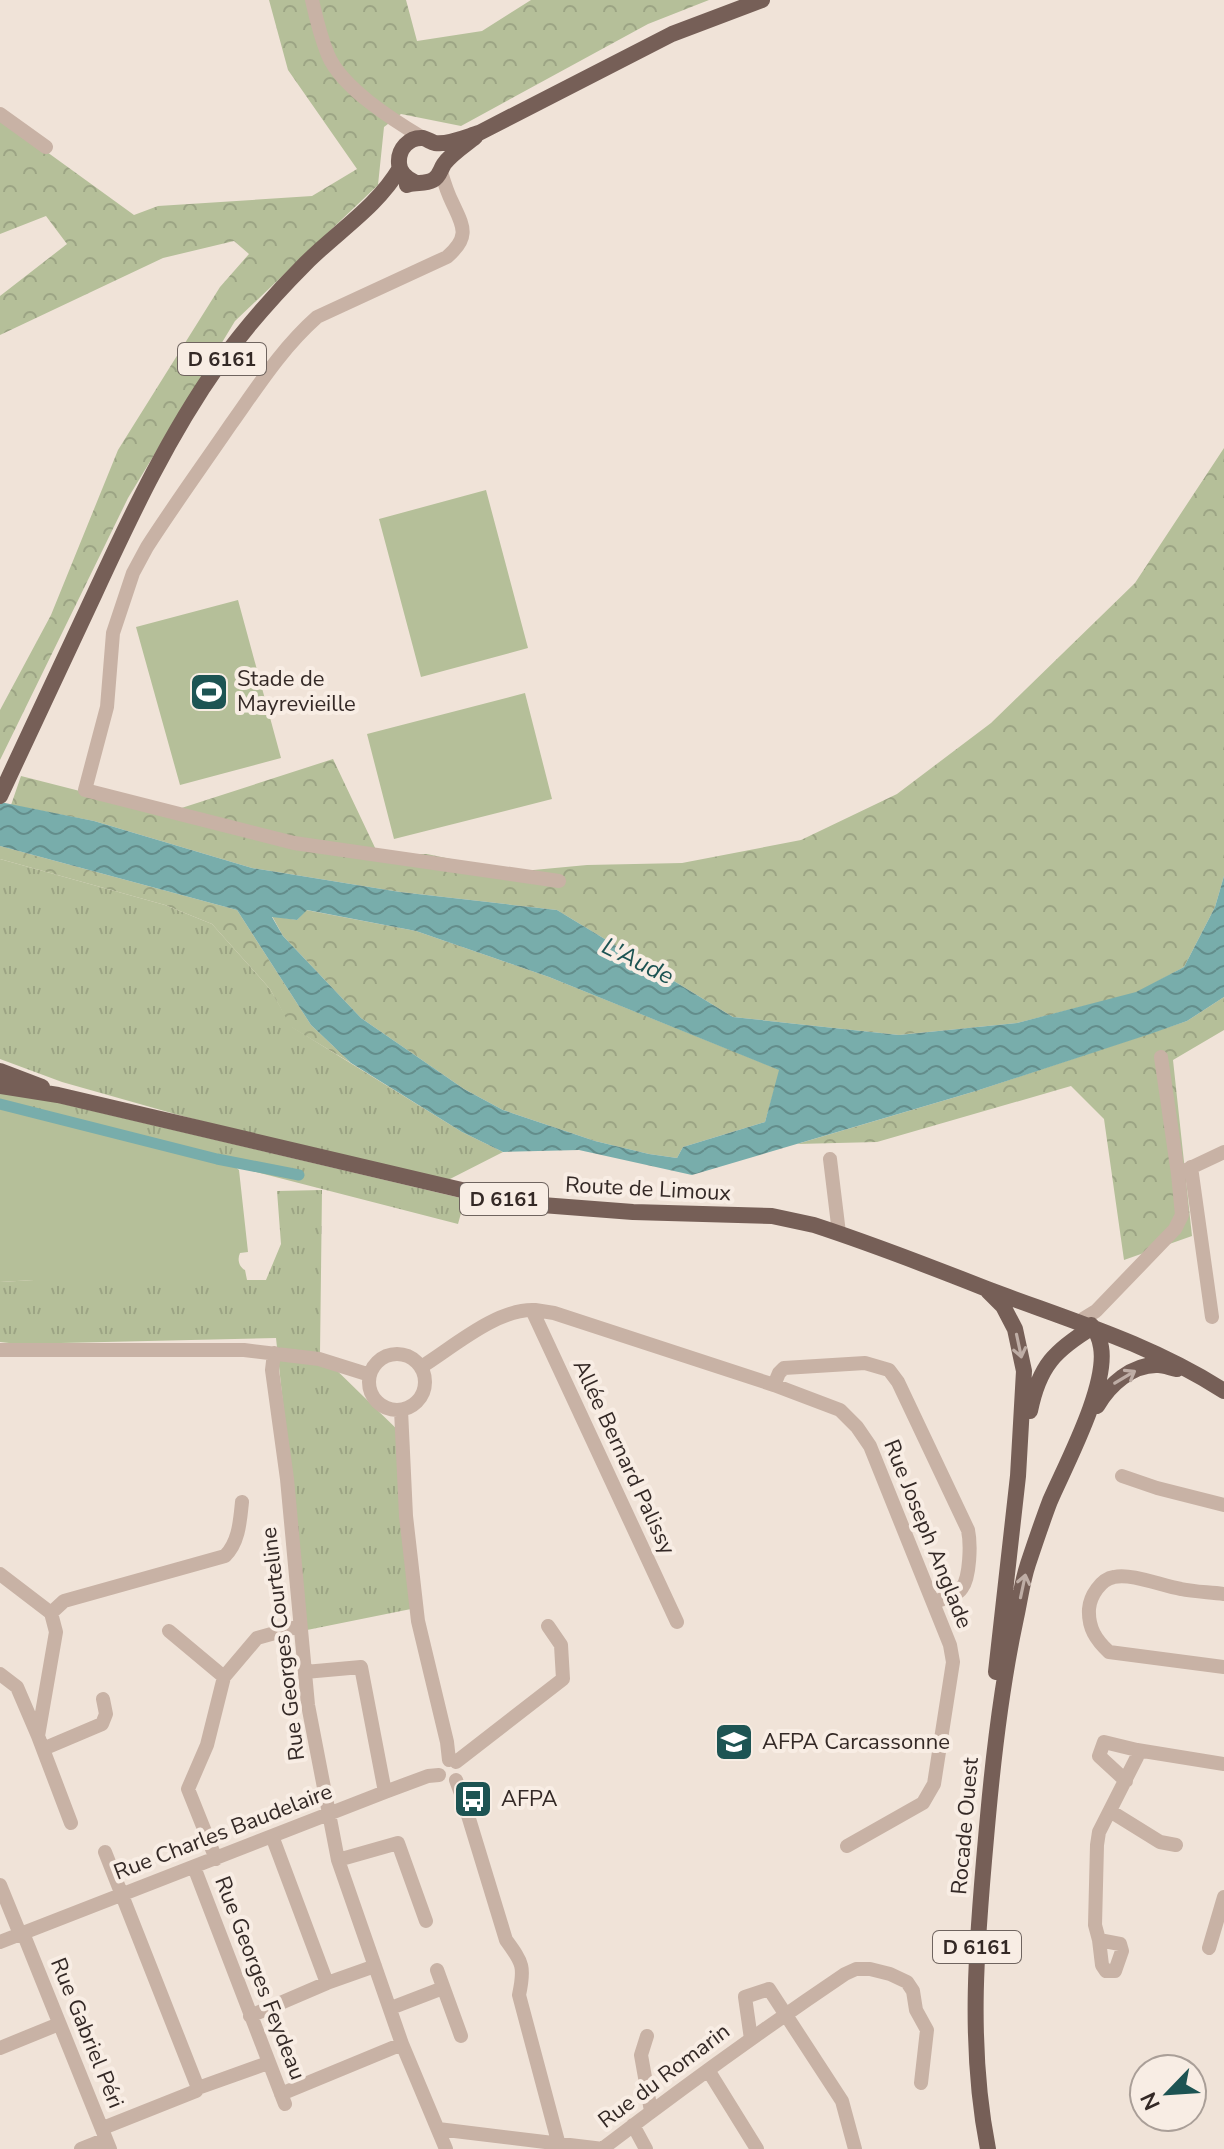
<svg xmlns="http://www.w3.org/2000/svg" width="1224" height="2149" viewBox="0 0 1224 2149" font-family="'Nunito Sans',sans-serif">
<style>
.grass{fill:url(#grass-tufts)}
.forest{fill:url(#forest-crowns)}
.park{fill:#b5bf99}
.water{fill:url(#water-waves);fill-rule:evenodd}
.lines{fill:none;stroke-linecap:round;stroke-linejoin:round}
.canal{stroke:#78adab;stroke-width:11}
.minor{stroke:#c8b2a5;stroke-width:14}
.major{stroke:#765f57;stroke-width:16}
.oneway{stroke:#beada5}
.labels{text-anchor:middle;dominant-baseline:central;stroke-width:8;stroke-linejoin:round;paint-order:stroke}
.shield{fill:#f8ede4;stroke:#6f645f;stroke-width:2}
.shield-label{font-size:20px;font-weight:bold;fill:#342926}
.poi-label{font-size:22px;fill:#342926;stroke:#f8ede4;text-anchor:start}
.street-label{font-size:22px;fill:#342926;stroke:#f8ede4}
.water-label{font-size:24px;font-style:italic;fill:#1d5453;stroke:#f8ede4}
</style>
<defs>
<pattern id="grass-tufts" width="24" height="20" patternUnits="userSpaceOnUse" patternTransform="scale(2)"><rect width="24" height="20" fill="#b5bf99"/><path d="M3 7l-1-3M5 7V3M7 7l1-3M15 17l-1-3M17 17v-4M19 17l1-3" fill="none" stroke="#9ca484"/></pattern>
<pattern id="forest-crowns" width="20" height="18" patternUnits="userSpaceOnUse" patternTransform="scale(2)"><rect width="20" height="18" fill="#b5bf99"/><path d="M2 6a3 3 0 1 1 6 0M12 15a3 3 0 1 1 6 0" fill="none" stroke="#9ca484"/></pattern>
<pattern id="water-waves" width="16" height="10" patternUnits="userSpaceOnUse" patternTransform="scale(2)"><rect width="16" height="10" fill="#78adab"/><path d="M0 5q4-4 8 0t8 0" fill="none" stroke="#638d8b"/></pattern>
</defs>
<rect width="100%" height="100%" fill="#f0e3d8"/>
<path class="grass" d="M 0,859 L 165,905 L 212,924 L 270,989 L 292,1027 L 462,1132 L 503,1152 L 448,1180 L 322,1153 L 175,1114 L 62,1082 L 0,1059 Z
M 0,1089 L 465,1199 L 458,1224 L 0,1106 Z
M 322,1190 L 320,1354 L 409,1441 L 411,1609 L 307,1630 L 276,1338 L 18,1344 L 0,1342 L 0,1282 L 34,1280 L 266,1280 L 281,1244 L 277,1191 Z"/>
<path class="forest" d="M 269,0 L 406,0 L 417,41 L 482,31 L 531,0 L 709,0 L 648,24 L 461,126 L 401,114 L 384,127 L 378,185 L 235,321 L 128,498 L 0,760 L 0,710 L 51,615 L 118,450 L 220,287 L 249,254 L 234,241 L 163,258 L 0,335 L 0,296 L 67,244 L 46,216 L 0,234 L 0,118 L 134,215 L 158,206 L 312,196 L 357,169 L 288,70 Z
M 1224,448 L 1224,876 L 1215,907 L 1184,967 L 1136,993 L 1017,1023 L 899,1035 L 733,1017 L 557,910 L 400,892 L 252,868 L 94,821 L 11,805 L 21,776 L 166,813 L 333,759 L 378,854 L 427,854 L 512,872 L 587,865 L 682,863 L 801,840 L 897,794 L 991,723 L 1135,583 Z
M 0,846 L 237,910 L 311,1025 L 351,1063 L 291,1027 L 270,989 L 212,924 L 165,905 L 0,859 Z
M 306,910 L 416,931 L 549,977 L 780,1070 L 765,1122 L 683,1147 L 677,1158 L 649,1154 L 595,1141 L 503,1110 L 464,1089 L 361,1018 L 283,936 L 272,916 L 297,920 Z
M 1224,997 L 1224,1030 L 1173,1060 L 1192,1236 L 1124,1260 L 1104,1119 L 1071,1086 L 877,1142 L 797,1144 L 976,1091 L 1187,1021 Z"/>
<path class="park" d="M 486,490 L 528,648 L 421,677 L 379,519 Z
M 238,600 L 281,758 L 180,785 L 136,627 Z
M 525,693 L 552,799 L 394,839 L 367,734 Z
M 0,1106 L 233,1165 L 239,1170 L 248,1252 L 240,1253 C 237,1259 239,1267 245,1270 L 247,1280 L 34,1280 L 0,1282 Z"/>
<path class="water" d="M 0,802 L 94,821 L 252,868 L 400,892 L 557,910 L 733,1017 L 899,1035 L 1017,1023 L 1136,992 L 1184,967 L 1215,907 L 1224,876 L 1224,997 L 1187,1021 L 1150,1034 L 976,1091 L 692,1175 L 579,1150 L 503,1152 L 462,1132 L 351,1063 L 311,1025 L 237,910 L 0,846 ZM 307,910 L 416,931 L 549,977 L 779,1070 L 765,1122 L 683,1147 L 677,1158 L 649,1154 L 595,1141 L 503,1110 L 464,1089 L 361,1018 L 283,936 L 272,917 L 297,920 Z"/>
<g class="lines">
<path class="canal" d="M 0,1104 L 217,1159 L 299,1175"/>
<path class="minor" d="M 312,0 C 316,18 321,38 328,55 C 342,88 393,120 423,138
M 0,114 L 46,147
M 441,172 C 444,182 447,192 452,202 C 463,226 471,236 447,257 L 317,317 C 282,348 258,386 231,424 C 203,465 174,505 147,547 L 133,573 L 113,633 L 107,707 L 85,790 L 294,843 L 559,881
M 830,1159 L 839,1233
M 1191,1167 L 1212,1317
M 1186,1170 L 1224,1152
M 532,1310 L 677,1622
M 1083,1319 L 1096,1311 L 1175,1229 L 1182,1215 L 1178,1174 L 1161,1057
M 0,1350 L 244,1350 L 319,1359 L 370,1375
M 274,1353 L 272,1370 L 287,1479 L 308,1705 L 338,1860 L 402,2044 L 446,2149
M369 1382a28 28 0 1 1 56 0a28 28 0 1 1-56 0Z
M 421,1367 C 452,1348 497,1308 535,1310 C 541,1311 548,1312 554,1313 L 774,1385 L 840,1410 L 857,1427 L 870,1446 L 950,1645 L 953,1662 L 934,1784 L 923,1803 L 847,1846
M 774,1385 L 779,1373 L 784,1368 L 865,1363 L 889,1370 L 898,1382 L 968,1530 C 971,1544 970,1577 962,1588 C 957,1596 942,1599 934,1602
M 401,1410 L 406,1516 L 418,1621 L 447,1742 L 449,1760
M 1122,1476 L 1157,1488 L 1224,1505
M 0,1574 L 51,1613 L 56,1632 L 38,1736
M 1224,1594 C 1210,1592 1195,1592 1181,1589 C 1162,1586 1132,1573 1114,1577 C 1101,1579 1090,1596 1089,1609 C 1088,1628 1096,1640 1109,1652 L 1224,1667
M 51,1613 L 64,1601 L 225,1556 C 239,1542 240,1521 242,1502
M 169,1631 L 224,1677
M 305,1672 L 361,1667 L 385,1792
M 0,1674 L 17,1687 L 38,1736 L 71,1823
M 43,1749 L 102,1724 L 106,1714 L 103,1699
M 456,1762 L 563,1679 L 561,1645 L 548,1626
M 456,1780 L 463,1799 L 506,1940 C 523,1963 525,1967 519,1995 L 560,2149
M 1126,1781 L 1099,1756 L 1104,1742 L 1137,1750 L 1224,1764
M 1110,1811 L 1160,1842 L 1176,1845
M 272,1836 L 327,1983
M 105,1852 L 198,2088
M 216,1859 L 188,1789 L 207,1745 L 224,1677 L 257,1638 L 300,1626
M 338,1860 L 398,1843 L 426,1921
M 194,1867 L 285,2104
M 0,1885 L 20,1934
M 23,1933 L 110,2149
M 1099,1940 L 1120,1944 L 1122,1951 L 1115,1971 L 1106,1971 L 1102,1965 L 1099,1940 L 1095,1925 L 1097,1845 L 1099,1832 L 1137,1757 L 1137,1750
M 0,1942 L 385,1792 L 428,1776 L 439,1775
M 1209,1948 L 1224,1897
M 437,1970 L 461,2036
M 391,2008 L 443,1988
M 250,2016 L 327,1983 L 375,1966
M 647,2036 L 641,2055 L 651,2111
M 751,2039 L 745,1997 L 769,1989 L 842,2101 L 855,2149
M 0,2048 L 59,2024
M 708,2070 L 757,2149
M 281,2094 L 402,2044
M 633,2125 L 646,2149
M 103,2128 L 196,2091 L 198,2088 L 268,2063
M 438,2129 L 603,2149
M 81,2149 L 106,2139
M 602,2149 C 682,2088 762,2030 845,1974 L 856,1969 L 870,1969 L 890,1974 L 907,1982 L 913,1991 L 916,2010 L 927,2030 L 921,2083"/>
<path class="major" d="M 414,182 C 406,178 399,172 399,163 C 398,149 409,137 423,138 C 427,139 431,142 435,143 C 448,145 466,137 479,133 L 672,34 L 762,0
M 407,185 C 416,181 424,185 433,180 C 440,176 440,170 444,164 C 451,154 465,145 475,137
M 0,796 C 32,728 64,660 95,593 C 132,513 169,435 219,364 C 245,328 275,294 306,263 C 338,231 377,207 400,168
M 0,1071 L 42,1087
M 0,1086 L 58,1095 L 483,1195 L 542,1205 L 633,1212 L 772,1216 L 814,1225 C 872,1244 929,1266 987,1289 C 1069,1320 1149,1343 1224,1391
M 988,1291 L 1003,1306 L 1015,1329 L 1024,1371 L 1018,1476 L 996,1672
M 1097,1406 C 1109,1385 1132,1364 1158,1365 C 1164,1365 1171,1368 1177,1369
M 1030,1411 C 1039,1366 1055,1350 1093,1327
M 988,2149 C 966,2038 978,1927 988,1816 C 994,1750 1002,1683 1016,1618 C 1020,1600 1022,1582 1028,1564 C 1035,1543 1042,1522 1050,1501 C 1066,1464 1108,1386 1101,1347 C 1100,1340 1096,1331 1091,1325"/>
</g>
<defs><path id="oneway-shaft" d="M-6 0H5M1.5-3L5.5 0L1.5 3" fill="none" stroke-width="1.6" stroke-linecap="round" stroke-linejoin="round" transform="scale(2)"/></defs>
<g class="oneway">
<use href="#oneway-shaft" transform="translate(1019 1346) rotate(78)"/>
<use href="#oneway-shaft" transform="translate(1125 1377) rotate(-31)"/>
<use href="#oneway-shaft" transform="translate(1023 1586) rotate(-78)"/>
</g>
<defs>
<symbol id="stadium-square" viewBox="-11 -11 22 22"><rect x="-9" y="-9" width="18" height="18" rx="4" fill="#1d5453" stroke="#f8ede4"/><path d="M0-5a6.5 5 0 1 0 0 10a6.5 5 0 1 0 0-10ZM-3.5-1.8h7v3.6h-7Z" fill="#fff"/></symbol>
<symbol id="university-square" viewBox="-11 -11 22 22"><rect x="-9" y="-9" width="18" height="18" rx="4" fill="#1d5453" stroke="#f8ede4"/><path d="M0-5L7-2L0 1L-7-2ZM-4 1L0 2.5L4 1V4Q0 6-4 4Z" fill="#fff"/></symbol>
<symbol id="bus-square" viewBox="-11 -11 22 22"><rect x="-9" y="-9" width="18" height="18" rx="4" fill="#1d5453" stroke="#f8ede4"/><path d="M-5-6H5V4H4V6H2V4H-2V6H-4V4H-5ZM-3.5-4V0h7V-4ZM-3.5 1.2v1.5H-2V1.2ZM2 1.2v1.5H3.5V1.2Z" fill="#fff"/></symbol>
</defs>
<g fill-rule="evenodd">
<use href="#stadium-square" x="187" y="670" width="44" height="44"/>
<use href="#university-square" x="712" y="1720" width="44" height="44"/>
<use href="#bus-square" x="451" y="1777" width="44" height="44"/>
</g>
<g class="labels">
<g class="shield">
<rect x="178" y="343" width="88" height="32" rx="6"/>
<rect x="460" y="1183" width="88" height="32" rx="6"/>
<rect x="933" y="1931" width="88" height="32" rx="6"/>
</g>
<g class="shield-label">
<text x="222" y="359">D 6161</text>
<text x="504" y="1199">D 6161</text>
<text x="977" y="1947">D 6161</text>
</g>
<g class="poi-label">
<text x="237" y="679">Stade de<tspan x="237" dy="25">Mayrevieille</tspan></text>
<text x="762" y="1742">AFPA Carcassonne</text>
<text x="501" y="1799">AFPA</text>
</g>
<g class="street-label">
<text transform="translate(648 1189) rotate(3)">Route de Limoux</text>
<text transform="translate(624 1457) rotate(65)">Allée Bernard Palissy</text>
<text transform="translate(928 1534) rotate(68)">Rue Joseph Anglade</text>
<text transform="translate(283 1644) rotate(-97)">Rue Georges Courteline</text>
<text transform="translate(965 1826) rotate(-85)">Rocade Ouest</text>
<text transform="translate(223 1832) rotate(-21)">Rue Charles Baudelaire</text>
<text transform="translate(260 1978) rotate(69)">Rue Georges Feydeau</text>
<text transform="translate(87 2033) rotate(68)">Rue Gabriel Péri</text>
<text transform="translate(664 2076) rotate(-37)">Rue du Romarin</text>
</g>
<g class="water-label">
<text transform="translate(638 961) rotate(26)">L'Aude</text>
</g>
</g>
<g transform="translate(1168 2093) rotate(245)"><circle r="38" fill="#f8ede4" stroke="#aa9f98" stroke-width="2"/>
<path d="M0-6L14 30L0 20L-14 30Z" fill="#1d5453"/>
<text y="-12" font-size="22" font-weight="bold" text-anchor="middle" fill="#342926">N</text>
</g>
</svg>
